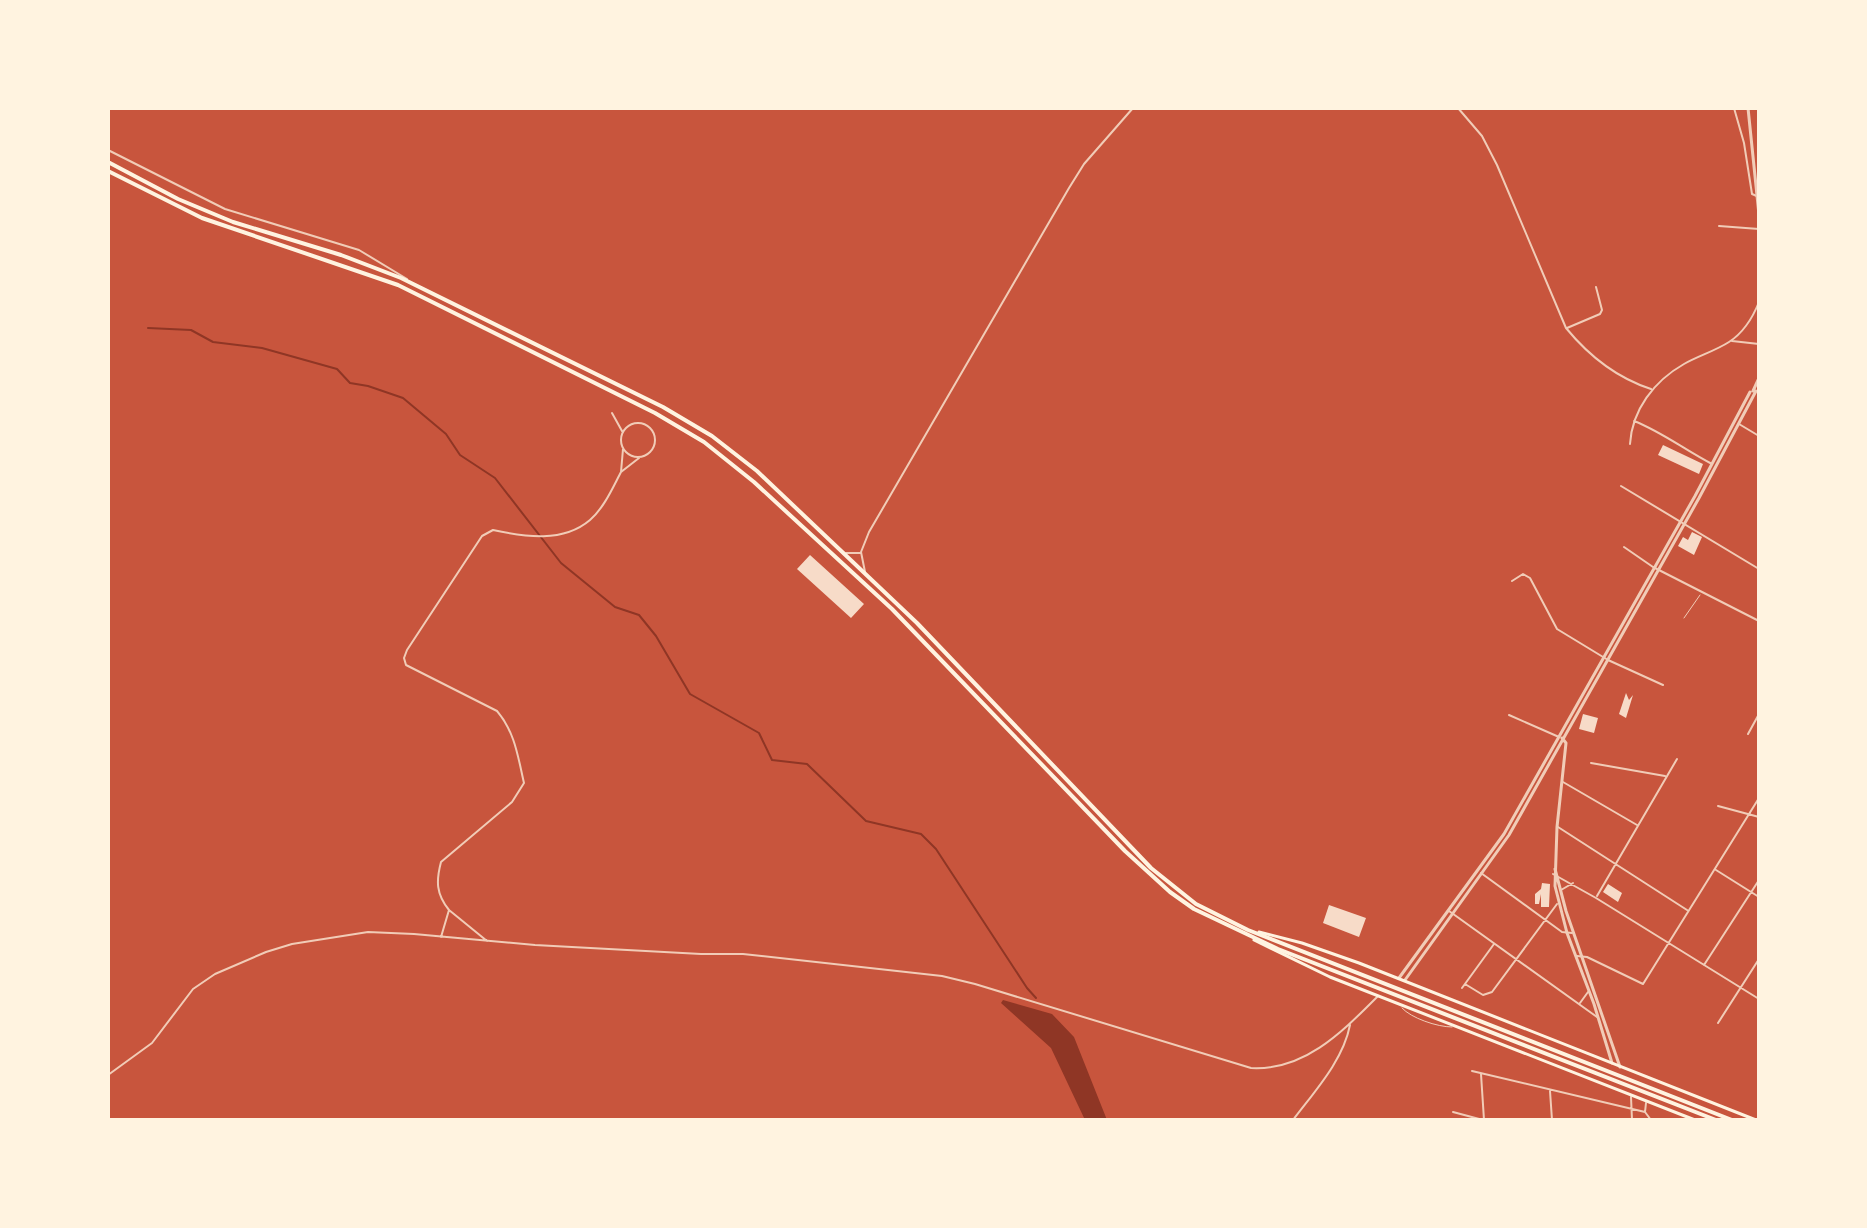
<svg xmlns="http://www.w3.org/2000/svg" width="1867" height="1228" viewBox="0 0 1867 1228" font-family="Manrope,sans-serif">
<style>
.water{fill:#8f3625}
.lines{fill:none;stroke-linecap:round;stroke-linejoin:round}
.stream{stroke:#8f3625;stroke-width:2}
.building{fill:#f7dbc8}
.service{stroke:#f1ccb7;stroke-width:1}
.minor{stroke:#f1ccb7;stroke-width:2}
.tertiary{stroke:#f1ccb7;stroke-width:3}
.primary{stroke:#fff3e0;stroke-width:3}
.trunk{stroke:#fff3e0;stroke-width:4}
</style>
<rect width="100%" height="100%" fill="#c8553d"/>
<path class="water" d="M 1003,1000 L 1052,1014 L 1074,1037 L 1107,1120 L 1085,1120 L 1051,1048 L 1001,1003 Z"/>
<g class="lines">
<path class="stream" d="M 148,328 L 191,330 L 213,342 L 262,348 L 337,369 L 350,383 L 368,386 L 403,398 L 446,434 L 460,455 L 495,478 L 561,563 L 615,607 L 639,615 L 656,636 L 690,694 L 759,733 L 772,760 L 807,764 L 866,821 L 921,834 L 936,849 L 1027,988 L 1036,998"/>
</g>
<path class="building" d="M 1663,445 L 1703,464 L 1699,474 L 1658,455 Z
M 1692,532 L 1702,537 L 1694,555 L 1678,546 L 1683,537 L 1688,540 Z
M 810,555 L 864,604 L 851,618 L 797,569 Z
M 1626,693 L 1629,700 L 1633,695 L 1626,718 L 1619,714 Z
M 1583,714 L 1598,718 L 1594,733 L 1579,729 Z
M 1542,883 L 1550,884 L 1549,907 L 1541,907 L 1541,894 L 1539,904 L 1535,904 L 1535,894 L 1541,889 Z
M 1608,884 L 1622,893 L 1618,902 L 1603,892 Z
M 1329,905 L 1366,918 L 1359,937 L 1323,923 Z"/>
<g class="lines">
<path class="service" d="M 1684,618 L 1700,595
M 1402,1008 C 1411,1018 1437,1027 1452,1027"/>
<path class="minor" d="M 1458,108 L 1482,136 L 1497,165 L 1566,328 C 1589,356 1617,378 1651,389
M 1734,108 L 1744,143 L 1752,194 L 1759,197
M 108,150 L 225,209 L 359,250 L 407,279
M 1719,226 L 1759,229
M 1567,328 L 1600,314 L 1602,310 L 1596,287
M 1732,341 L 1759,344
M 612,413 L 622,431
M 1634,421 C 1662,432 1685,450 1712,464
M621 440a17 17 0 1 1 34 0a17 17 0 1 1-34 0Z
M 1739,424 L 1759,436
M 1630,444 C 1632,410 1654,381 1684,364 C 1698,356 1715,351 1729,342 C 1743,333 1753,317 1759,302
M 623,449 L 621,472 L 639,458
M 1621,486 L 1759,569
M 1624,547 L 1653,567 L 1759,621
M 846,553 L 860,553
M 865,572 L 861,552 L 869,532 L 1069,188 L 1084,164 L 1133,108
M 1512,581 L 1523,574 L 1530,578 L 1557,629 L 1608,660 L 1663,685
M 1509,715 L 1559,737
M 1748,734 L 1759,714
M 1591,763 L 1665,776
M 1563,782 L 1637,825
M 1718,806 L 1759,817
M 1558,827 L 1687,910
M 1716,870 L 1759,897
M 1481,873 L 1562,932 L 1572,933
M 1553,874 L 1596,898 L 1759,999
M 1561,890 L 1573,883
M 1597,896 L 1677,759
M 449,910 C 436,894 436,881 441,862 L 512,802 L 524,783 C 518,757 515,732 497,711 L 406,665 L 404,658 L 407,650 L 482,536 L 493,530 C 525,537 563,543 590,520 C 604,508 613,487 621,472
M 1449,911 L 1597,1017
M 441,937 L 449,910 L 487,941
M 1577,956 L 1587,957 L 1643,984 L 1759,798
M 1704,965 L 1759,880
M 1465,984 L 1483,995 L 1492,992 L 1557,904
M 1462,988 L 1494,944
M 1580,1003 L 1588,992
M 1718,1023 L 1759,959
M 1758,1041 L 1759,1039
M 1472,1071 L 1645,1112
M 1481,1074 L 1484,1120
M 108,1075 L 152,1043 L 193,989 L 215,974 L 266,952 L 292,944 L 368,932 L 414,934 L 535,945 L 701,954 L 743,954 L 942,976 L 975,984 L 1251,1068 C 1305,1071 1343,1031 1378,996
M 1550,1091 L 1552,1120
M 1631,1097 L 1632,1120
M 1646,1103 L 1645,1112 L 1651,1120
M 1453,1112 L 1483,1120
M 1293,1120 C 1314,1092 1343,1061 1350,1025"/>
<path class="tertiary" d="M 1748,108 L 1759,215
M 1753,391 L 1759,378
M 1562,738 L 1566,743 L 1557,827 L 1555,886 L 1567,933 L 1594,1004 L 1612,1063
M 1555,869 L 1566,911 L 1620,1067
M 1399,978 L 1504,834 L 1695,496 L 1750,392
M 1405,980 L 1509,835 L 1699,498 L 1756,391"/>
<path class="primary" d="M 1259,932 L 1302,943 L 1359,963 L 1756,1120
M 1254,940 L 1330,977 L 1695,1120"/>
<path class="trunk" d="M 108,162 L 178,199 L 233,222 L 341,255 L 401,278 L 663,407 L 712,436 L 757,471 L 917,623 L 1151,868 L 1196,904 L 1248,930 L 1732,1120
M 108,171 L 202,218 L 398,285 L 655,413 L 704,442 L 754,482 L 892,609 L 1125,851 L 1170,892 L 1194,909 L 1278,949 L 1716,1120"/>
</g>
<rect width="1867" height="1228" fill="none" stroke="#fff3e0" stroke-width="220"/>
</svg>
